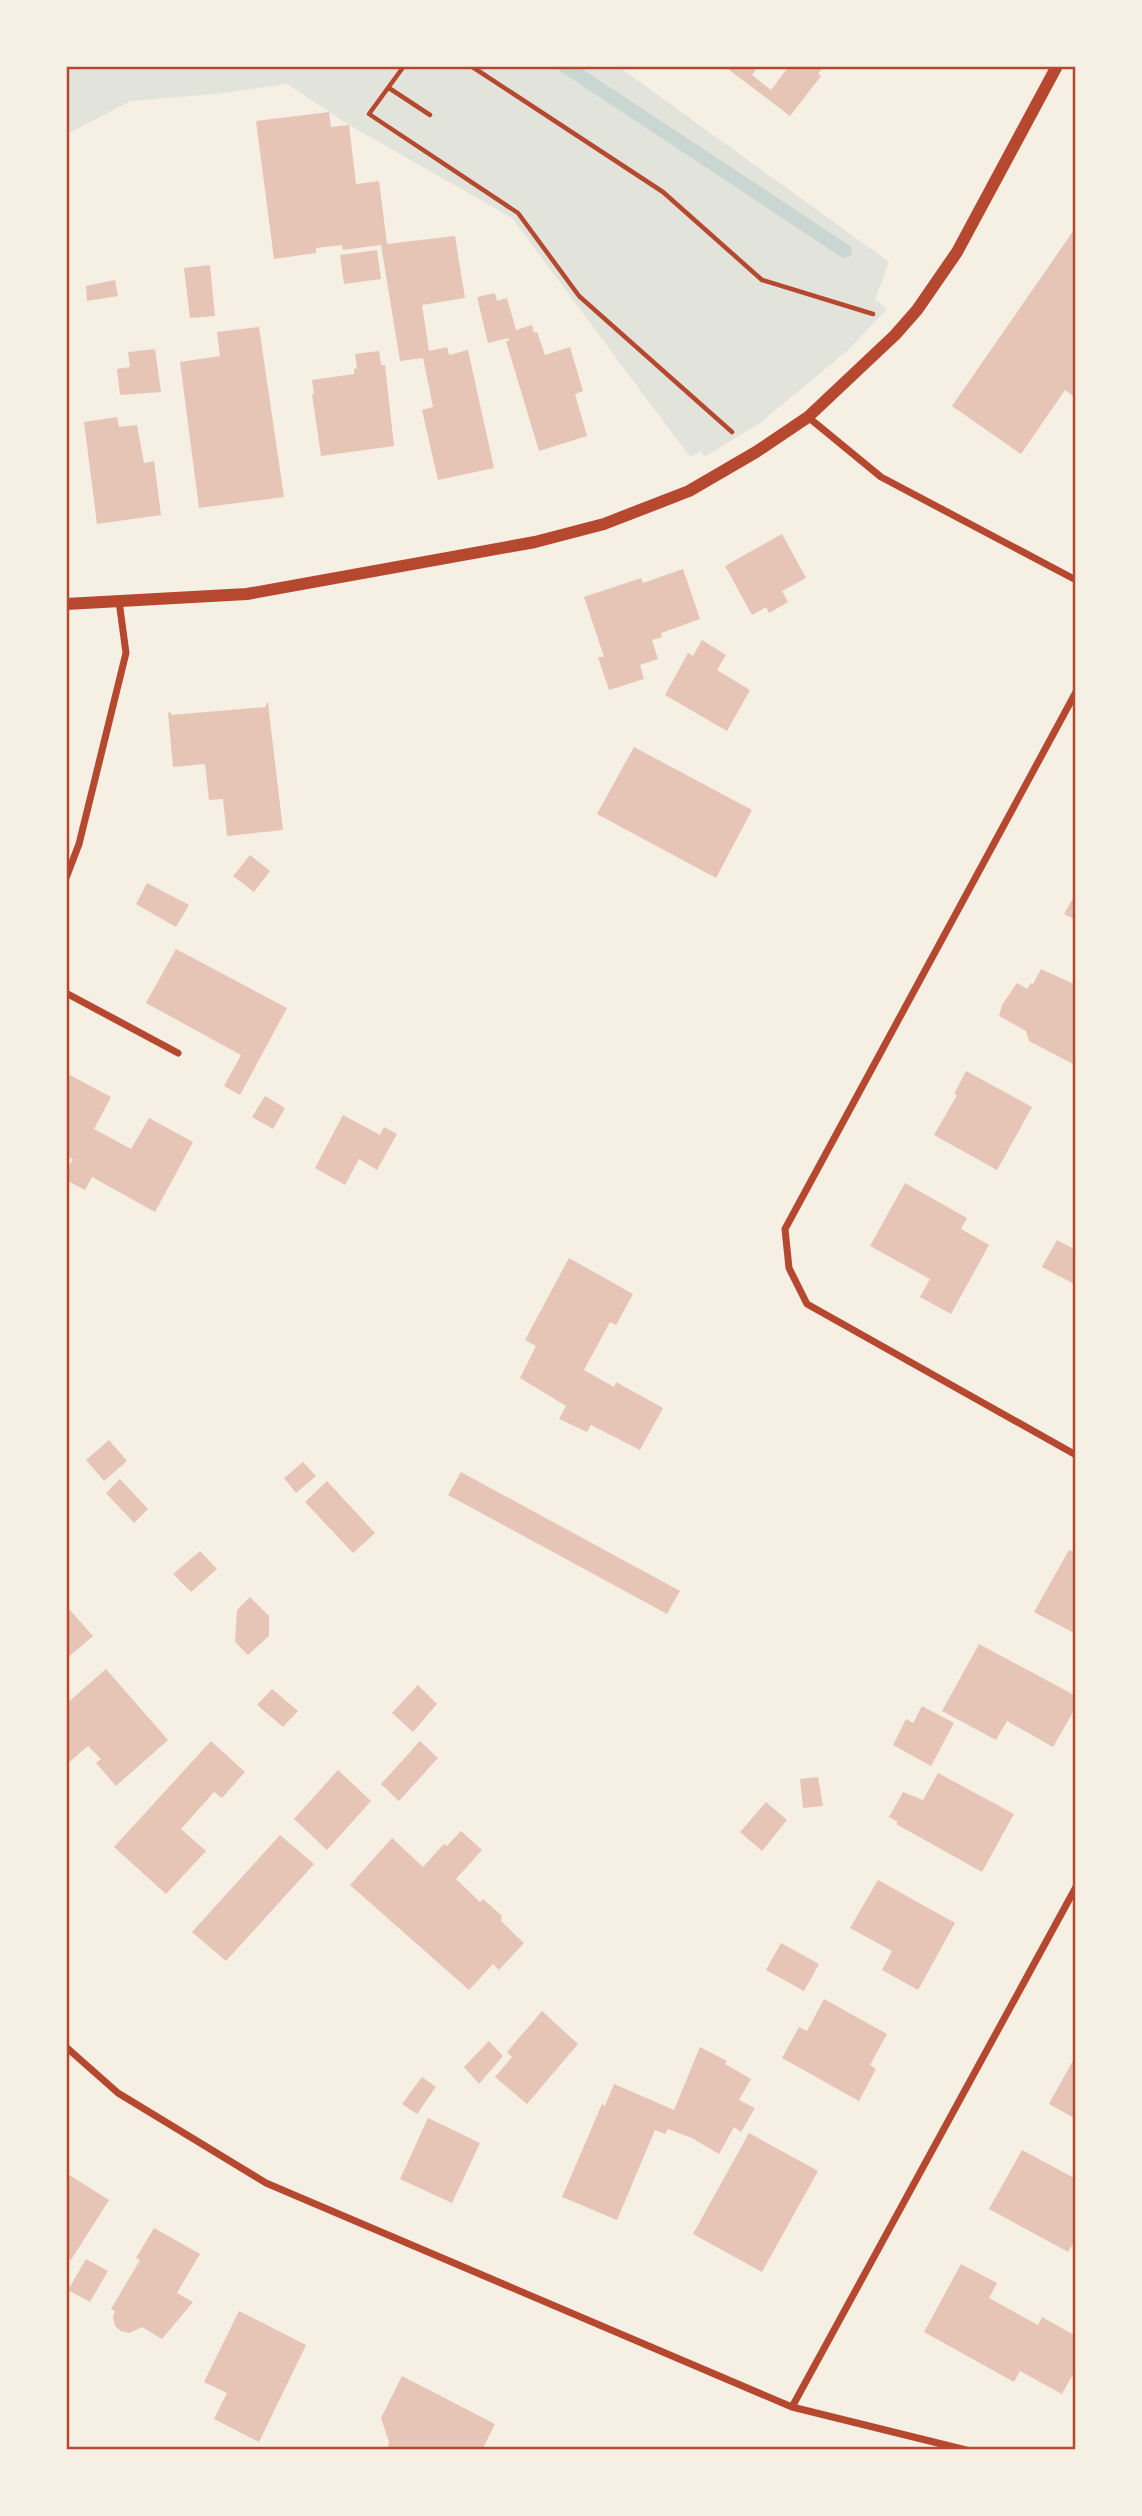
<svg xmlns="http://www.w3.org/2000/svg" width="1142" height="2516" viewBox="0 0 1142 2516" font-family="'Golos Text',sans-serif">
<style>
.green{fill:#e2e4dc}
.lines{fill:none;stroke-linecap:round;stroke-linejoin:round}
.stream{stroke:#c9d6d2;stroke-width:14}
.building{fill:#e6c5b7}
.path{stroke:#b5482f;stroke-width:4.5}
.minor{stroke:#b5482f;stroke-width:7}
.tertiary{stroke:#b5482f;stroke-width:12}
.neatline{fill:none;stroke:#b5482f;stroke-width:2.5}
</style>
<rect width="100%" height="100%" fill="#f6efe4"/>
<path class="green" d="M 67,67 L 619,67 L 889,262 L 875,299 L 887,309 L 847,351 L 760,423 L 704,457 L 701,451 L 690,457 L 512,218 L 349,125 L 287,84 L 215,94 L 131,101 L 67,134 Z"/>
<g class="lines">
<path class="stream" d="M 565,66 L 845,251"/>
</g>
<path class="building" d="M 724,66 L 758,66 L 752,75 L 771,90 L 789,66 L 824,66 L 818,74 L 821,76 L 790,116 Z
M 329,112 L 331,127 L 349,125 L 356,184 L 379,181 L 387,244 L 455,236 L 465,298 L 422,305 L 429,351 L 447,347 L 449,355 L 468,350 L 494,468 L 438,480 L 422,410 L 433,407 L 423,358 L 400,361 L 381,245 L 343,250 L 342,245 L 316,248 L 316,253 L 274,259 L 256,121 Z
M 1076,227 L 1076,398 L 1065,390 L 1021,454 L 952,406 Z
M 377,250 L 381,279 L 344,284 L 340,255 Z
M 210,265 L 215,316 L 190,318 L 184,268 Z
M 115,280 L 118,296 L 87,301 L 86,286 Z
M 495,293 L 497,301 L 507,298 L 516,330 L 532,325 L 534,333 L 537,332 L 545,355 L 570,347 L 583,391 L 575,394 L 587,436 L 539,451 L 506,341 L 509,341 L 508,338 L 488,343 L 477,297 Z
M 259,327 L 284,497 L 199,508 L 180,362 L 220,356 L 217,332 Z
M 155,349 L 161,392 L 120,395 L 117,369 L 130,367 L 128,352 Z
M 379,351 L 381,365 L 385,365 L 394,446 L 321,456 L 312,394 L 314,394 L 312,380 L 354,374 L 354,369 L 357,368 L 355,354 Z
M 117,417 L 119,427 L 137,425 L 144,463 L 154,461 L 161,515 L 97,524 L 84,422 Z
M 782,534 L 806,578 L 782,591 L 788,602 L 769,613 L 766,607 L 752,615 L 725,566 Z
M 683,569 L 700,619 L 661,633 L 662,637 L 652,640 L 658,659 L 640,665 L 644,679 L 609,690 L 598,657 L 604,657 L 584,597 L 641,578 L 643,583 Z
M 702,640 L 726,655 L 717,670 L 750,690 L 727,731 L 665,695 L 688,653 L 693,656 Z
M 266,703 L 268,703 L 283,830 L 227,836 L 223,799 L 209,800 L 205,764 L 173,767 L 168,713 L 171,712 L 171,715 L 266,707 Z
M 634,747 L 752,810 L 716,878 L 597,814 Z
M 250,855 L 270,871 L 254,892 L 233,876 Z
M 147,883 L 189,905 L 176,927 L 136,904 Z
M 1076,893 L 1076,920 L 1064,914 Z
M 176,949 L 287,1008 L 240,1095 L 224,1086 L 241,1055 L 146,1003 Z
M 1041,969 L 1076,985 L 1076,1061 L 1073,1064 L 1029,1041 L 1026,1031 L 999,1016 L 1002,1005 L 1017,983 L 1027,989 L 1031,983 L 1033,984 Z
M 966,1071 L 1032,1107 L 997,1170 L 934,1135 L 957,1095 L 954,1094 Z
M 66,1073 L 111,1097 L 94,1129 L 131,1149 L 149,1118 L 193,1142 L 155,1212 L 92,1177 L 85,1190 L 66,1180 L 66,1171 L 73,1159 L 66,1156 Z
M 265,1096 L 285,1108 L 273,1129 L 252,1117 Z
M 343,1115 L 380,1135 L 384,1127 L 397,1134 L 377,1170 L 359,1159 L 345,1185 L 315,1168 Z
M 905,1183 L 967,1218 L 961,1229 L 989,1245 L 951,1314 L 920,1297 L 930,1279 L 870,1246 Z
M 1057,1240 L 1076,1250 L 1076,1285 L 1042,1267 Z
M 569,1258 L 633,1294 L 616,1325 L 610,1322 L 584,1370 L 614,1387 L 616,1382 L 663,1408 L 640,1450 L 591,1425 L 587,1432 L 559,1419 L 566,1406 L 520,1378 L 536,1346 L 525,1340 Z
M 109,1440 L 127,1461 L 104,1481 L 86,1460 Z
M 303,1462 L 316,1476 L 296,1493 L 284,1478 Z
M 461,1472 L 680,1591 L 667,1614 L 448,1495 Z
M 120,1479 L 148,1509 L 134,1523 L 106,1493 Z
M 327,1481 L 375,1533 L 353,1553 L 305,1502 Z
M 1069,1550 L 1076,1553 L 1076,1634 L 1034,1612 Z
M 200,1551 L 217,1569 L 191,1592 L 173,1574 Z
M 250,1597 L 269,1616 L 269,1636 L 248,1655 L 235,1642 L 237,1610 Z
M 69,1609 L 93,1636 L 66,1659 L 66,1611 Z
M 979,1644 L 1076,1696 L 1076,1707 L 1053,1747 L 1007,1721 L 996,1740 L 942,1711 Z
M 106,1669 L 168,1740 L 116,1786 L 96,1763 L 101,1759 L 88,1746 L 66,1765 L 66,1704 Z
M 418,1685 L 437,1704 L 413,1732 L 392,1713 Z
M 272,1689 L 298,1711 L 283,1727 L 257,1705 Z
M 922,1706 L 954,1723 L 931,1766 L 893,1745 L 906,1719 L 913,1723 Z
M 211,1741 L 245,1772 L 222,1798 L 214,1792 L 181,1829 L 206,1851 L 166,1894 L 114,1847 Z
M 420,1741 L 438,1758 L 399,1801 L 381,1784 Z
M 338,1770 L 371,1801 L 327,1850 L 294,1819 Z
M 938,1773 L 1014,1814 L 982,1872 L 896,1824 L 898,1822 L 889,1817 L 903,1792 L 923,1800 Z
M 818,1777 L 823,1806 L 803,1808 L 800,1779 Z
M 766,1802 L 787,1820 L 762,1851 L 740,1832 Z
M 461,1831 L 482,1850 L 456,1879 L 480,1902 L 483,1899 L 502,1916 L 501,1921 L 524,1943 L 499,1970 L 493,1964 L 469,1990 L 350,1885 L 392,1838 L 423,1867 L 444,1844 L 447,1846 Z
M 280,1835 L 314,1864 L 226,1961 L 192,1932 Z
M 878,1880 L 955,1923 L 918,1990 L 882,1970 L 892,1951 L 850,1928 Z
M 781,1943 L 819,1964 L 804,1991 L 766,1970 Z
M 824,1999 L 887,2034 L 870,2065 L 876,2069 L 859,2101 L 782,2058 L 799,2027 L 807,2031 Z
M 542,2011 L 578,2044 L 527,2104 L 495,2077 L 512,2057 L 507,2052 Z
M 489,2041 L 503,2056 L 479,2084 L 464,2067 Z
M 700,2047 L 727,2061 L 725,2064 L 751,2079 L 739,2100 L 755,2108 L 741,2132 L 734,2127 L 719,2154 L 692,2138 L 668,2129 L 665,2134 L 655,2130 L 617,2220 L 562,2197 L 602,2104 L 605,2106 L 614,2084 L 674,2110 Z
M 1076,2055 L 1076,2119 L 1049,2104 Z
M 422,2077 L 436,2087 L 417,2114 L 402,2104 Z
M 428,2118 L 480,2143 L 452,2203 L 400,2179 Z
M 749,2133 L 818,2171 L 762,2272 L 693,2234 Z
M 1022,2150 L 1076,2179 L 1076,2239 L 1068,2252 L 989,2209 Z
M 66,2173 L 109,2200 L 71,2260 L 66,2257 Z
M 154,2228 L 200,2254 L 177,2293 L 193,2302 L 162,2339 L 142,2327 L 129,2333 L 121,2331 L 115,2326 L 113,2317 L 115,2311 L 111,2309 L 140,2260 L 136,2258 Z
M 86,2259 L 108,2271 L 90,2302 L 68,2290 Z
M 961,2264 L 997,2283 L 989,2298 L 1038,2325 L 1042,2317 L 1076,2336 L 1076,2369 L 1062,2394 L 1020,2371 L 1014,2382 L 924,2332 Z
M 239,2311 L 306,2345 L 259,2442 L 214,2419 L 227,2393 L 204,2382 Z
M 402,2376 L 495,2424 L 482,2450 L 387,2450 L 389,2442 L 381,2418 Z"/>
<g class="lines">
<path class="path" d="M 404,66 L 369,114 L 518,213 L 579,296 L 732,432
M 471,66 L 663,192 L 762,280 L 873,314
M 389,88 L 430,115"/>
<path class="minor" d="M 808,417 L 881,477 L 1076,580
M 1076,692 L 785,1229 L 789,1268 L 807,1304 L 1076,1455
M 66,878 L 79,844 L 126,653 L 119,601
M 66,993 L 178,1053
M 66,2047 L 118,2093 L 266,2183 L 792,2407 L 966,2450
M 792,2407 L 1076,1887"/>
<path class="tertiary" d="M 66,604 L 247,594 L 535,542 L 604,524 L 689,491 L 756,452 L 808,417 L 895,335 L 917,310 L 957,252 L 1057,66"/>
</g>
<rect width="1142" height="2516" fill="none" stroke="#f6efe4" stroke-width="136"/>
<rect x="68" y="68" width="1006" height="2380" class="neatline"/>
</svg>
